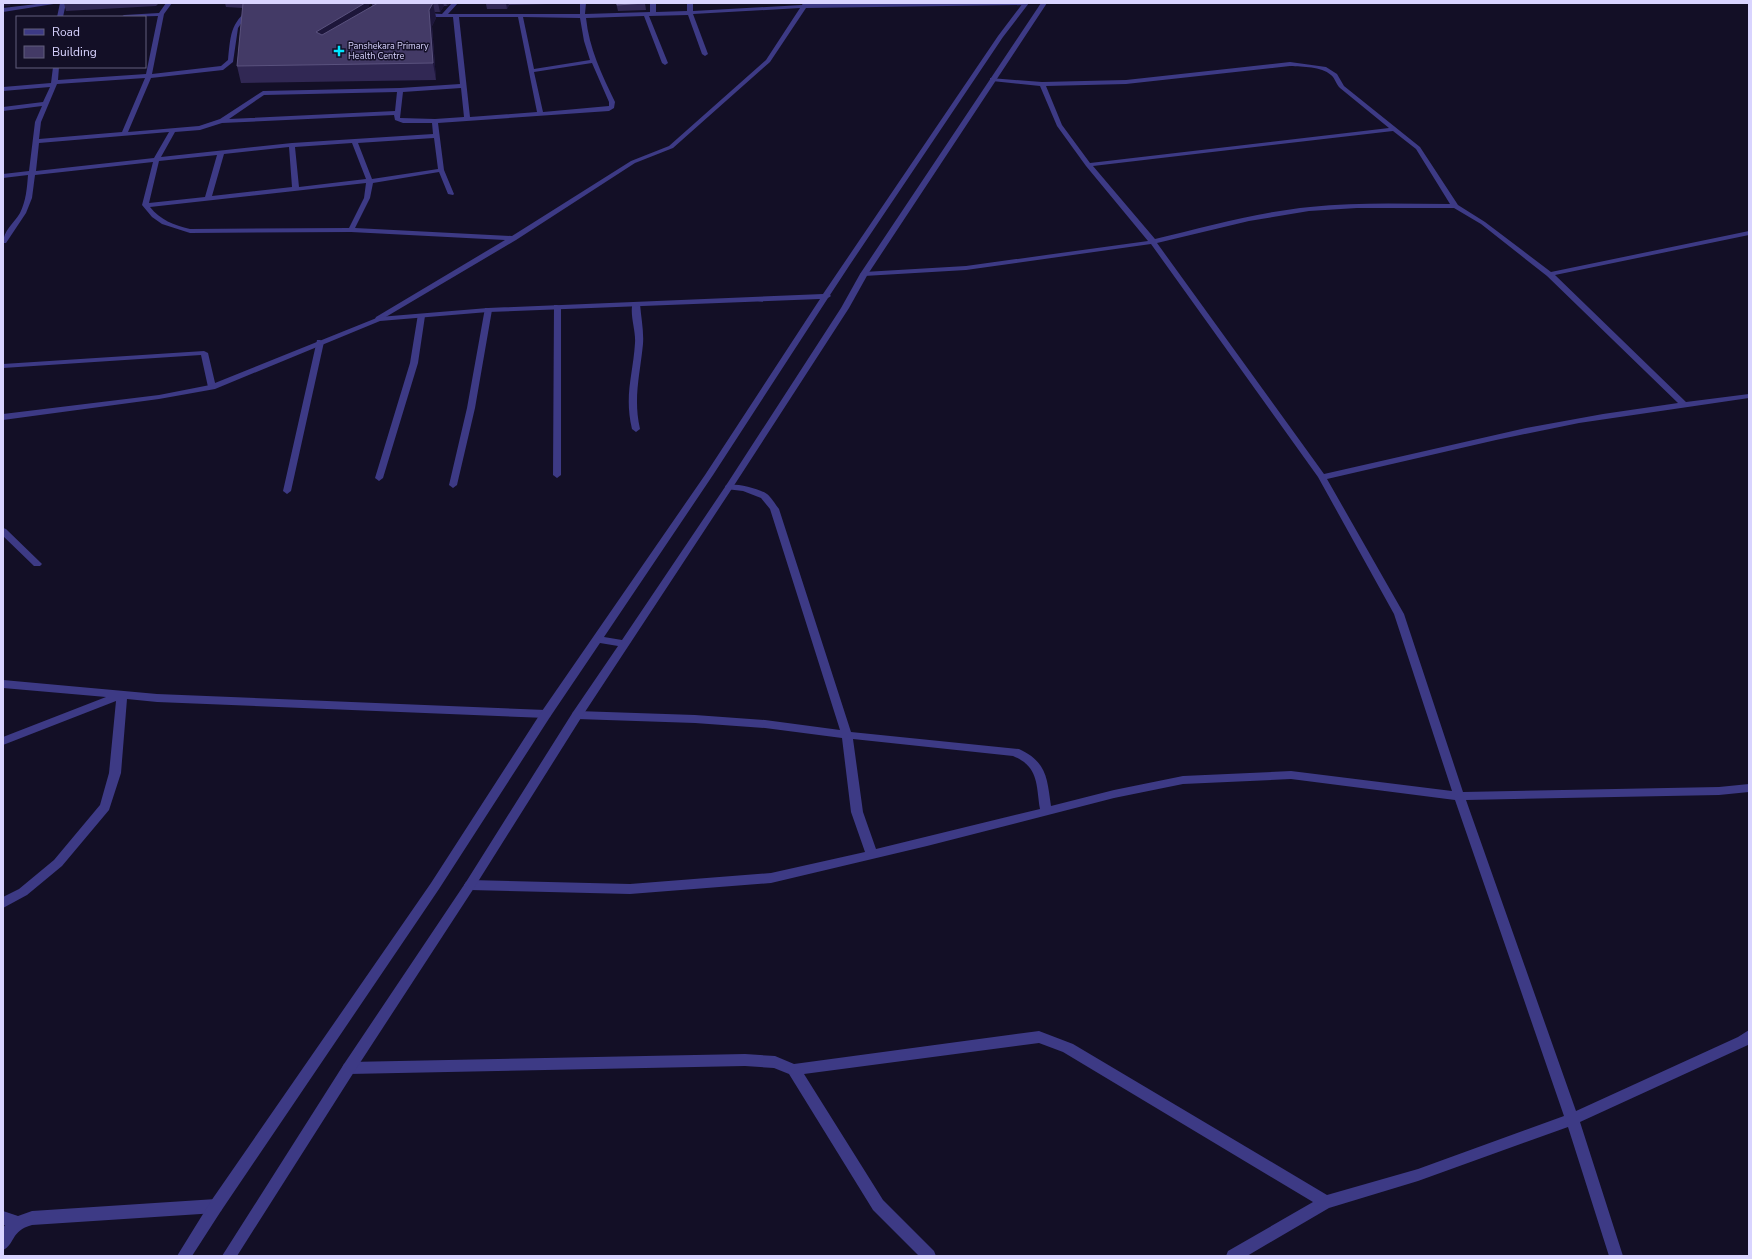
<svg xmlns="http://www.w3.org/2000/svg" width="1752" height="1259" viewBox="0 0 1752 1259" font-family="'Nunito Sans',sans-serif">
<style>
.lines{fill:none;stroke-linecap:round;stroke-linejoin:round}
.minor{fill:#3d3a85;fill-rule:evenodd}
.tertiary{fill:#3d3a85;fill-rule:evenodd}
.wall{fill:#312854}
.shaded-wall{fill:#1d163a}
.building{fill:#433a66;stroke:#5a527e}
.poi-dot{fill:#00e5ff;stroke:#130f26;stroke-width:1.5}
.labels{text-anchor:middle;dominant-baseline:central;stroke-width:3;stroke-linejoin:round;paint-order:stroke}
.far-poi-label{font-size:9px;fill:#d9d4ff;stroke:#130f26;text-anchor:start}
</style>
<rect width="100%" height="100%" fill="#130f26"/>
<g class="lines">
<path class="minor" d="M 45,3 L 60,3 L 3,12 L 3,8 Z
M 60,3 L 66,3 L 63,17 L 57,17 Z
M 166,3 L 172,3 L 164,14 L 152,74 L 221,66 L 228,60 C 231,30 231,23 255,3 L 261,3 L 245,18 L 238,28 L 233,62 L 223,70 L 151,78 L 128,132 L 199,126 L 220,119 L 263,91 L 400,88 L 460,84 L 453,17 L 422,17 L 419,15 L 422,13 L 442,14 L 452,3 L 458,3 L 448,14 L 580,14 L 580,3 L 586,3 L 585,14 L 650,12 L 650,3 L 656,3 L 656,12 L 687,11 L 687,3 L 693,3 L 693,11 L 802,5 L 803,3 L 809,3 L 808,4 L 1029,3 L 1026,5 L 806,8 L 770,62 L 673,148 L 635,163 L 516,240 L 379,321 L 375,319 L 376,317 L 505,240 L 351,232 L 190,233 L 162,224 L 152,217 L 142,205 L 153,162 L 35,175 L 32,198 L 26,213 L 6,243 L 3,243 C 3,231 14,223 20,213 C 26,201 27,188 28,175 L 3,178 L 3,174 L 29,171 L 35,122 L 42,106 L 3,111 L 3,107 L 43,102 L 50,87 L 3,91 L 3,87 L 51,83 L 53,67 L 59,67 L 58,80 L 146,74 L 158,16 L 121,17 L 124,15 L 159,13 ZM 800,8 L 766,60 L 669,146 L 631,161 L 512,236 L 355,228 L 370,198 L 373,183 L 439,172 L 448,194 L 453,195 L 454,194 L 444,170 L 438,123 L 609,111 L 614,108 L 615,102 C 602,75 589,48 586,18 L 644,16 L 662,63 L 665,65 L 668,63 L 649,16 L 688,15 L 702,54 L 705,56 L 708,54 L 693,14 ZM 459,17 L 518,17 L 537,112 L 470,117 ZM 523,17 L 580,18 L 584,41 L 590,60 L 534,69 ZM 592,63 L 609,102 L 609,106 L 543,112 L 534,72 ZM 145,78 L 122,132 L 39,139 L 41,122 L 57,84 ZM 461,88 L 464,117 L 435,119 L 400,118 L 403,92 ZM 397,92 L 395,111 L 229,119 L 264,95 ZM 394,115 L 395,120 L 403,123 L 432,123 L 433,134 L 292,143 L 161,157 L 175,132 L 200,130 L 222,123 ZM 169,132 L 154,158 L 36,171 L 39,143 ZM 434,138 L 438,169 L 372,179 L 358,143 ZM 352,143 L 366,179 L 299,187 L 295,147 ZM 289,147 L 292,187 L 212,196 L 224,154 ZM 217,155 L 205,197 L 149,203 L 159,161 ZM 366,183 L 364,198 L 349,228 L 190,229 C 174,225 160,220 150,207 Z
M 1290,62 L 1326,67 L 1337,74 L 1344,86 L 1420,147 L 1458,205 L 1485,222 L 1551,272 L 1749,231 L 1749,235 L 1555,275 L 1686,402 L 1749,394 L 1749,398 L 1579,423 L 1496,440 L 1327,479 L 1404,614 L 1463,792 L 1719,787 L 1749,784 L 1749,792 L 1719,795 L 1466,800 L 1576,1111 L 1738,1037 L 1749,1030 L 1749,1044 L 1748,1045 L 1580,1122 L 1623,1256 L 1609,1256 L 1568,1127 L 1418,1181 L 1329,1208 L 1247,1256 L 1226,1256 L 1228,1251 L 1313,1202 L 1063,1052 L 1039,1043 L 804,1074 L 883,1200 L 934,1251 L 936,1256 L 919,1256 L 873,1210 L 789,1074 L 774,1068 L 745,1066 L 349,1074 L 344,1072 L 342,1068 L 344,1064 L 349,1062 L 745,1054 L 775,1056 L 794,1064 L 1039,1031 L 1073,1044 L 1327,1195 L 1418,1169 L 1564,1116 L 1455,800 L 1291,779 L 1183,784 L 1114,798 L 927,846 L 771,883 L 630,894 L 470,890 L 466,888 L 464,885 L 466,882 L 470,880 L 630,884 L 771,873 L 865,852 L 851,812 L 842,738 L 765,728 L 695,723 L 577,719 L 573,718 L 572,715 L 573,712 L 577,711 L 695,715 L 765,720 L 840,730 L 770,509 L 761,498 L 743,491 L 726,489 L 725,487 L 726,485 C 735,483 758,488 767,494 C 771,497 775,504 779,509 L 851,732 L 1019,749 C 1047,762 1047,778 1051,806 L 1114,790 L 1183,776 L 1291,771 L 1452,791 L 1394,614 L 1318,477 L 1151,244 L 966,270 L 864,276 L 860,274 L 864,272 L 966,266 L 1148,241 L 1086,166 L 1057,126 L 1040,86 L 992,81 L 990,80 L 990,78 L 1042,82 L 1126,80 ZM 1290,66 C 1303,67 1321,66 1331,75 C 1335,78 1336,84 1340,88 L 1389,128 L 1090,163 L 1062,125 L 1046,86 L 1126,84 ZM 1393,131 L 1416,149 L 1450,204 C 1404,204 1357,202 1310,207 C 1258,212 1206,227 1155,239 L 1093,166 ZM 1357,208 L 1454,208 L 1481,224 L 1547,276 L 1678,403 L 1603,414 L 1526,428 L 1324,474 L 1157,243 L 1249,221 L 1309,211 ZM 853,739 L 1013,756 C 1039,767 1036,784 1040,809 L 876,849 L 863,812 Z
M 633,302 L 636,302 L 640,304 C 641,317 644,331 643,344 C 640,375 633,398 640,429 L 636,432 L 632,429 C 624,395 633,375 635,343 C 636,330 629,314 633,302 Z
M 554,305 L 557,305 L 561,307 L 561,475 L 557,478 L 553,475 Z
M 485,308 L 488,308 L 492,310 L 475,408 L 457,485 L 453,488 L 449,485 L 467,408 Z
M 418,314 L 421,314 L 425,316 L 418,363 L 383,478 L 379,481 L 375,478 L 410,363 Z
M 317,340 L 320,340 L 324,342 L 291,491 L 287,494 L 283,491 Z
M 204,351 L 208,353 L 216,387 L 212,389 L 208,387 L 201,355 L 3,368 L 3,364 Z
M 3,528 L 6,529 L 40,562 L 42,564 L 40,566 L 34,566 L 3,536 Z
M 3,680 L 157,694 L 546,710 L 550,711 L 551,714 L 550,717 L 546,718 L 157,702 L 127,699 L 121,773 L 109,810 L 62,866 L 27,895 L 3,908 L 3,897 L 19,889 L 54,860 L 100,805 L 109,773 L 116,701 L 3,745 L 3,737 L 106,697 L 3,688 Z
M 216,1199 L 221,1201 L 223,1206 L 221,1211 L 216,1213 L 32,1225 C 10,1231 15,1245 3,1250 L 3,1228 L 5,1225 L 3,1225 L 3,1211 L 18,1216 L 32,1211 Z"/>
<path class="tertiary" d="M 1023,3 L 1029,3 L 1003,37 L 849,266 L 830,295 L 831,296 L 828,298 L 713,475 L 604,637 L 622,640 L 725,487 L 841,308 L 860,274 L 1041,3 L 1047,3 L 868,274 L 849,308 L 733,487 L 581,718 L 474,888 L 354,1072 L 237,1256 L 222,1256 L 344,1064 L 466,882 L 573,712 L 618,646 L 600,643 L 550,717 L 439,889 L 221,1211 L 192,1256 L 177,1256 L 211,1201 L 431,883 L 542,711 L 705,475 L 820,299 L 488,312 L 380,321 L 215,389 L 159,399 L 3,420 L 3,414 L 159,395 L 210,385 L 379,317 L 488,308 L 823,294 L 998,36 Z"/>
</g>
<path class="wall" d="M 64,3 L 159,3 L 156,6 L 66,11 Z
M 225,3 L 370,3 L 369,5 L 369,8 L 372,6 L 372,3 L 450,3 L 447,6 L 444,6 L 440,12 L 435,12 L 436,18 L 432,26 L 436,80 L 241,83 L 237,66 L 243,8 L 226,7 Z
M 459,3 L 548,3 L 548,4 L 509,5 L 507,9 L 487,9 L 486,4 L 459,4 Z
M 616,3 L 645,3 L 646,10 L 618,11 Z"/>
<path class="shaded-wall" d="M 3,3 L 11,3 L 10,6 L 3,6 Z
M 363,3 L 370,3 L 369,5 L 371,17 L 320,49 L 316,32 Z
M 433,3 L 436,18 L 432,26 L 436,80 L 433,63 L 429,10 Z
M 438,3 L 443,3 L 444,6 L 440,12 Z
M 446,3 L 450,3 L 447,6 Z
M 506,3 L 508,3 L 509,5 L 507,9 Z"/>
<path class="building" d="M 243,3 L 365,3 L 316,32 L 322,35 L 378,3 L 433,3 L 429,10 L 433,63 L 237,66 Z
M 617,3 L 645,3 L 617,5 Z"/>
<path class="poi-dot" d="M337 45h4v4h4v4h-4v4h-4v-4h-4v-4h4z"/>
<g class="labels">
<g class="far-poi-label">
<text x="348" y="46">Panshekara Primary<tspan x="348" dy="10">Health Centre</tspan></text>
</g>
</g>
<rect width="1752" height="1259" fill="none" stroke="#d9d4ff" stroke-width="8"/>
<rect x="16" y="16" width="130" height="52" fill="#130f26" stroke="#625e7d"/>
<rect x="24" y="29" width="20" height="6" fill="#3d3a85" stroke="#625e7d"/>
<text x="52" y="36" font-size="12" fill="#d9d4ff">Road</text>
<rect x="24" y="46" width="20" height="12" fill="#433a66" stroke="#625e7d"/>
<text x="52" y="56" font-size="12" fill="#d9d4ff">Building</text>
</svg>
